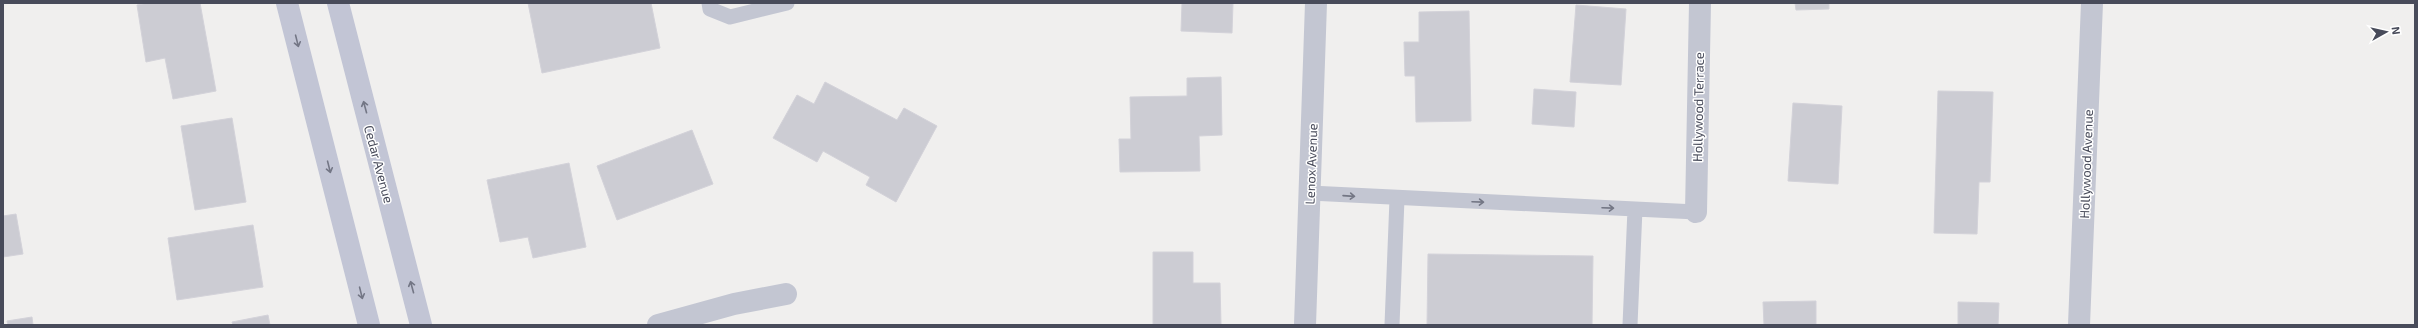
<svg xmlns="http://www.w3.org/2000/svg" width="2418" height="328" viewBox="0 0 2418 328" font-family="'Exo 2',sans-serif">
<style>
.building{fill:#ccccd3;stroke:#d3d2d9}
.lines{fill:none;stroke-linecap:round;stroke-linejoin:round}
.service{stroke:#c3c6d2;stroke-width:15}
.minor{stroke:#c3c6d2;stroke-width:22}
.secondary{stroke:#c2c5d5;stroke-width:22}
.oneway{stroke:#737685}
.oneway2{stroke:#737684}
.labels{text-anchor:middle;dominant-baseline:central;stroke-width:3;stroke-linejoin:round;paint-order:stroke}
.street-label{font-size:13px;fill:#484b5a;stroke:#fff}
</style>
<rect width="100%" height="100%" fill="#f0efee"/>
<path class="building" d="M 148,3 L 200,3 L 216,91 L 173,99 L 165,58 L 146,62 L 137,5 Z
M 528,3 L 651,3 L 660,48 L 542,73 Z
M 1182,3 L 1233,3 L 1232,33 L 1181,31 Z
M 1795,3 L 1829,3 L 1829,9 L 1796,10 Z
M 1576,5 L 1626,9 L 1621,85 L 1570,82 Z
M 1469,11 L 1471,121 L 1416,122 L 1415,76 L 1405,76 L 1404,42 L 1419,42 L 1419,12 Z
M 1221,77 L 1222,135 L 1199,136 L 1200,171 L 1120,172 L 1119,139 L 1131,139 L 1130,97 L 1187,96 L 1187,78 Z
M 825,82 L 897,120 L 904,108 L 937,126 L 896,202 L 866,185 L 870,177 L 823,151 L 817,162 L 773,138 L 797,95 L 814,104 Z
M 1534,89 L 1576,92 L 1574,127 L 1532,124 Z
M 1938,91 L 1993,92 L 1990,182 L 1979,182 L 1977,234 L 1934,233 Z
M 1793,103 L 1842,106 L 1838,184 L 1788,181 Z
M 232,118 L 246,202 L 195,210 L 181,126 Z
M 692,130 L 713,184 L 617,220 L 597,166 Z
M 569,163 L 586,247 L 533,258 L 528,237 L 500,242 L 487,180 Z
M 16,214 L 23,254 L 3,257 L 3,216 Z
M 253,225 L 263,287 L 177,300 L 168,238 Z
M 1153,252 L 1193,252 L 1193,283 L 1220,283 L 1221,325 L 1153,325 Z
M 1428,254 L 1593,256 L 1592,325 L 1427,325 Z
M 1816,301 L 1816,325 L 1764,325 L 1763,302 Z
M 1958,302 L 1999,303 L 1998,325 L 1958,325 Z
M 268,315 L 270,325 L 233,325 L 232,322 Z
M 32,317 L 33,325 L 8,325 L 7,321 Z"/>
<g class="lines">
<path class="service" d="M 709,3 L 710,9 L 730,17 L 787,3
M 1310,193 L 1696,212
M 1392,325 L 1397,199
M 1630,325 L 1635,209"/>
<path class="minor" d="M 1696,212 L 1700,3
M 658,325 L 734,304 L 786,294
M 1305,325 L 1316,3
M 2079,325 L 2092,3"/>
<path class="secondary" d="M 287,3 L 369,325
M 338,3 L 421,325"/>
</g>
<defs><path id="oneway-shaft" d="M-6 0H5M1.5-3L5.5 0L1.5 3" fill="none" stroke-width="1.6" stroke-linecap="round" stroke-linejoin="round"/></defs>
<g class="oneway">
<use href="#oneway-shaft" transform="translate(297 41) rotate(76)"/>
<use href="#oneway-shaft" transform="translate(365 107) rotate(-105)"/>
<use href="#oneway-shaft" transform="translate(329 167) rotate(76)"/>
<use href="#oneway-shaft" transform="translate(412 287) rotate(-105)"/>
<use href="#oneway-shaft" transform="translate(361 293) rotate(76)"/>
</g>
<g class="oneway2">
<use href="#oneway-shaft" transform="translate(1349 196) rotate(4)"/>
<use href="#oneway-shaft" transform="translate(1478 202) rotate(2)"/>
<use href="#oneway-shaft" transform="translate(1608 208) rotate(2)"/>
</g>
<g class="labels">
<g class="street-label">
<text transform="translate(1698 107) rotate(-89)">Hollywood Terrace</text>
<text transform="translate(379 164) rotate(75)">Cedar Avenue</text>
<text transform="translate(1311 164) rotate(-88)">Lenox Avenue</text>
<text transform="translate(2086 164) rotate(-88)">Hollywood Avenue</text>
</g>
</g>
<rect width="2418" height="328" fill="none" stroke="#484b5a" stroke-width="8"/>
<g transform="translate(2386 32) rotate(82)" stroke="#ffffff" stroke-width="3" paint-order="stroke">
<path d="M0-3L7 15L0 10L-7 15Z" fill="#484b5a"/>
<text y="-6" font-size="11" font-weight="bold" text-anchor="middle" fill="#484b5a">N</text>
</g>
</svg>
